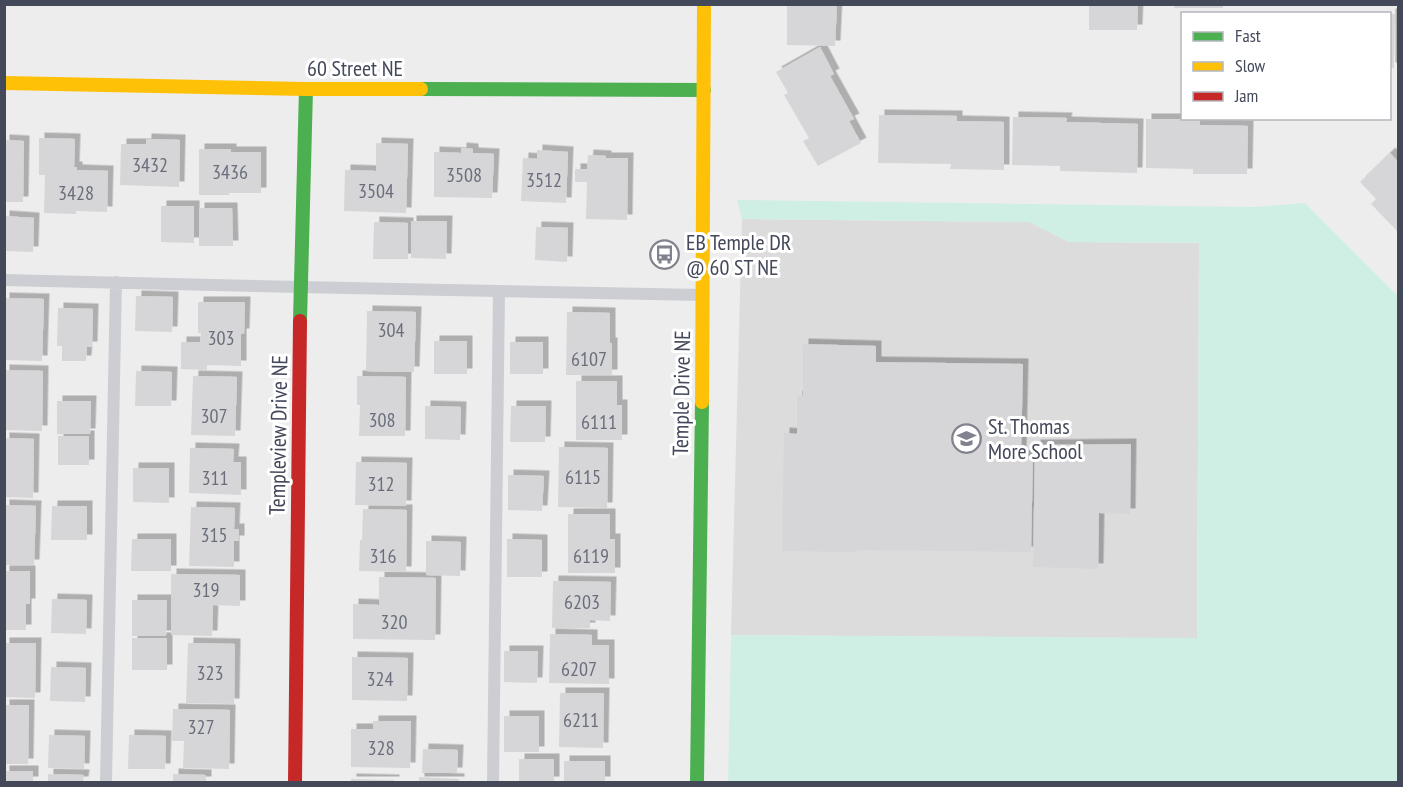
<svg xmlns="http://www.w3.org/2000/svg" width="1403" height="787" viewBox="0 0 1403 787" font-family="'PT Sans Narrow',sans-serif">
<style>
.education{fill:#dcdcdd}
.green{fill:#d0efe4}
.building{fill:#d6d6d9;filter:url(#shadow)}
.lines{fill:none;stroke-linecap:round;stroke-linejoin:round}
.lane{stroke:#cdced3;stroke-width:12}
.fast{stroke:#4caf50;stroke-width:14}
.slow{stroke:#ffc107;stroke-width:14}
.jam{stroke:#c62828;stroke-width:14}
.labels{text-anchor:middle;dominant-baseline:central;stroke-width:6;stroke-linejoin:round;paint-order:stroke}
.number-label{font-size:20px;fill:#6a6e7b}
.street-label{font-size:22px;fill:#44495a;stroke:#fff}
.poi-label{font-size:22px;fill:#44495a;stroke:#fff;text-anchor:start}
</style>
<defs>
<filter id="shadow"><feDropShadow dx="5.5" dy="-5.5" stdDeviation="0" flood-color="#0004"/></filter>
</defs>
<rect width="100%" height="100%" fill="#eeeded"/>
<path class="education" d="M 742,219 L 1030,222 L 1069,242 L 1199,243 L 1197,639 L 731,635 Z"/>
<path class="green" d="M 737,200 L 1254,207 L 1305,203 L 1398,296 L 1398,782 L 728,782 L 731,635 L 1197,638 L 1199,243 L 1069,242 L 1029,222 L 742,219 Z"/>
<path class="building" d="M 787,4 L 837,4 L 835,46 L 787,45 Z
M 1089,4 L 1138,4 L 1137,30 L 1089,30 Z
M 1174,4 L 1223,4 L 1223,8 L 1174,8 Z
M 1390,14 L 1395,14 L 1394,68 L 1390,68 Z
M 820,47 L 834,74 L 830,76 L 854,119 L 849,121 L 861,143 L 818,166 L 803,141 L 809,138 L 784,95 L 788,93 L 776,72 Z
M 879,115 L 957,116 L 957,121 L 1004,122 L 1004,170 L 950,169 L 951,164 L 878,163 Z
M 1013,117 L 1067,118 L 1066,122 L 1138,124 L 1137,173 L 1060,171 L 1060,166 L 1012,165 Z
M 1146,119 L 1200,119 L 1200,125 L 1248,126 L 1247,174 L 1193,174 L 1193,169 L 1146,168 Z
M 39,138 L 75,139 L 74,167 L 77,167 L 77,170 L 108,171 L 107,212 L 76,211 L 76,214 L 44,213 L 45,175 L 39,175 Z
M 146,139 L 180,140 L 179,187 L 120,185 L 121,144 L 146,144 Z
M 4,140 L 24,141 L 23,202 L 4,202 Z
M 376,143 L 408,144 L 406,213 L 344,211 L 345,170 L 376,171 Z
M 461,148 L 473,149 L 473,153 L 494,154 L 492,198 L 434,197 L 434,152 L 461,153 Z
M 199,149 L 231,149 L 231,152 L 261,152 L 261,193 L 229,193 L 229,195 L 199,195 Z
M 537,150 L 568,152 L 566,203 L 521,201 L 523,158 L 537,159 Z
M 1390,153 L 1398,162 L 1398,232 L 1371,204 L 1376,199 L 1360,182 Z
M 588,155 L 606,156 L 606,158 L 628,158 L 627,220 L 586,219 L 587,182 L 575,182 L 575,169 L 587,169 Z
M 161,206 L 194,206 L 194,243 L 161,242 Z
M 199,208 L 232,208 L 233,246 L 199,246 Z
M 4,216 L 34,218 L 33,252 L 4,251 Z
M 411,221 L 447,221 L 446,259 L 411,258 Z
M 374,222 L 408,223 L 408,259 L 373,259 Z
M 536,227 L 568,228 L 567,262 L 535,260 Z
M 136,296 L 173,297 L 172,332 L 135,331 Z
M 4,298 L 44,299 L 42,361 L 4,360 Z
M 198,302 L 245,302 L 244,334 L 241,334 L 241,366 L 207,365 L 207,370 L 181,369 L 181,342 L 200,342 L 201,333 L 198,333 Z
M 58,308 L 93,309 L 92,347 L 87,347 L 86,361 L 62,361 L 62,346 L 57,346 Z
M 367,311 L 416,312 L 414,372 L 366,371 Z
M 567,312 L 610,313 L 610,343 L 612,343 L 612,375 L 566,375 Z
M 434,341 L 467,341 L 467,374 L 434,374 Z
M 510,342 L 543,342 L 543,374 L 510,374 Z
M 803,344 L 876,346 L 876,362 L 1023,364 L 1021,455 L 1033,456 L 1031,552 L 857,550 L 857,552 L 782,551 L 784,433 L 797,434 L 797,396 L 803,396 Z
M 4,370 L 43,371 L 42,431 L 4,430 Z
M 136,371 L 172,372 L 171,406 L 135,406 Z
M 193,376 L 237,377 L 235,436 L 191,435 Z
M 357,376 L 406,377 L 405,436 L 359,436 L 360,405 L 357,405 Z
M 576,381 L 617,381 L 617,405 L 622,405 L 622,440 L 576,440 Z
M 57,401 L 91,401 L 90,434 L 57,434 Z
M 425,406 L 461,407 L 460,440 L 425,439 Z
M 511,406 L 546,406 L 545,442 L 510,442 Z
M 58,436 L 89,436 L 89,465 L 58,465 Z
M 4,438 L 34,439 L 33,498 L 4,497 Z
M 1131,444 L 1130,514 L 1099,513 L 1098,569 L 1033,567 L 1035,445 Z
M 559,447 L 608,448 L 607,508 L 558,507 Z
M 190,448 L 234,449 L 233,462 L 241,462 L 241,495 L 189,493 Z
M 356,462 L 407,463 L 406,506 L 355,505 Z
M 133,468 L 169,468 L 169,503 L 133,502 Z
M 508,475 L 544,476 L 542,511 L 508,510 Z
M 4,505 L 36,506 L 34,565 L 4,565 Z
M 52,506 L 87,506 L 87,540 L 51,540 Z
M 191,507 L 235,508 L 234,529 L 239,529 L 239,541 L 234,541 L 234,567 L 189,566 Z
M 363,509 L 407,510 L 406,572 L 359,571 L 360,540 L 362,540 Z
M 568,514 L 610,514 L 610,539 L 615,539 L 615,573 L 568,573 Z
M 132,539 L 171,539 L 171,571 L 131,571 Z
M 507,539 L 542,540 L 542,577 L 507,577 Z
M 426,541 L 461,542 L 460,576 L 426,575 Z
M 4,571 L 30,571 L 30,604 L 26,604 L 26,630 L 4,630 Z
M 171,574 L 240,575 L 240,606 L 213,605 L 212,636 L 171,635 Z
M 379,577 L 436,578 L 435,640 L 353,639 L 353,604 L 379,605 Z
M 553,581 L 611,582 L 610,621 L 590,620 L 590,628 L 552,628 Z
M 52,599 L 87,600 L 86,634 L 51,633 Z
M 132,600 L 167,600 L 166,636 L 132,636 Z
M 550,634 L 592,635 L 592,645 L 609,645 L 609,684 L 549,683 Z
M 132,638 L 167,638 L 167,670 L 132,670 Z
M 4,643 L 36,643 L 35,698 L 4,697 Z
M 188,643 L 235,644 L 234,704 L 186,703 Z
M 504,651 L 538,651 L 537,683 L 504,682 Z
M 352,657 L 408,658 L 407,701 L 352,700 Z
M 51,667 L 86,668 L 85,702 L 50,701 Z
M 560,693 L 604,693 L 603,748 L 559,747 Z
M 4,705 L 29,705 L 28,764 L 4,764 Z
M 173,709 L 230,710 L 229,769 L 183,768 L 184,741 L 172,741 Z
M 504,716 L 539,716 L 539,752 L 504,752 Z
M 373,721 L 411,721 L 410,768 L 351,767 L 351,729 L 373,729 Z
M 49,735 L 85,736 L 84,769 L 48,768 Z
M 129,735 L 166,736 L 165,769 L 128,769 Z
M 423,749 L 458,750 L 457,773 L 422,773 Z
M 519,759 L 554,759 L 554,782 L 519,782 Z
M 564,761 L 605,761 L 605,782 L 564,782 Z
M 4,771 L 33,771 L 33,782 L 4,782 Z
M 48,774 L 84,775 L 83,782 L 48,782 Z
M 173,774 L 206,775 L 206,782 L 173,782 Z
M 419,777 L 459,779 L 459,782 L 419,782 Z
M 351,779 L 394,780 L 394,782 L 351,782 Z"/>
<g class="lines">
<path class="lane" d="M 4,280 L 300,287 L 702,295
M 106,782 L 116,282
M 493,782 L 499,291"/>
<path class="fast" d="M 421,89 L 704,90
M 300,321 L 306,89
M 697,782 L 702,402"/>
<path class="slow" d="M 4,83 L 306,89 L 421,89
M 702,402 L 704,4"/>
<path class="jam" d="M 295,782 L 300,321"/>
</g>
<defs>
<symbol id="bus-ring" viewBox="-11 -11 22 22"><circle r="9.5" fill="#fff" stroke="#80828d" stroke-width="1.5"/><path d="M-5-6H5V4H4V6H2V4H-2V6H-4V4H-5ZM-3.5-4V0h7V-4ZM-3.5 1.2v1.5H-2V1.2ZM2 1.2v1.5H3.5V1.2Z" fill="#80828d"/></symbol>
<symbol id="school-ring" viewBox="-11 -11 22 22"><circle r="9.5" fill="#fff" stroke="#80828d" stroke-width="1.5"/><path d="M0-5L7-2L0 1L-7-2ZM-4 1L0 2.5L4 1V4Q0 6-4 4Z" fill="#80828d"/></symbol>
</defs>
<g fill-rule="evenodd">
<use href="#bus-ring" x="648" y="238" width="33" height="33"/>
<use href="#school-ring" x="950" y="422" width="33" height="33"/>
</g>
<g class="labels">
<g class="number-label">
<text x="150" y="165">3432</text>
<text x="230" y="172">3436</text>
<text x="464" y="175">3508</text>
<text x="544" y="180">3512</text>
<text x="376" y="191">3504</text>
<text x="76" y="193">3428</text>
<text x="391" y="330">304</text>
<text x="221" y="338">303</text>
<text x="589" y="359">6107</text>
<text x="214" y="416">307</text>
<text x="382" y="420">308</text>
<text x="599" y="422">6111</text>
<text x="583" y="477">6115</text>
<text x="215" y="478">311</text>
<text x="381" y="484">312</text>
<text x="214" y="535">315</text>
<text x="383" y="556">316</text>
<text x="591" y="556">6119</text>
<text x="206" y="590">319</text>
<text x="582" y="602">6203</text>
<text x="394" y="622">320</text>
<text x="579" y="669">6207</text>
<text x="210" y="673">323</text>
<text x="380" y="679">324</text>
<text x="581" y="720">6211</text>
<text x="201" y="727">327</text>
<text x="381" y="748">328</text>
</g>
<g class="street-label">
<text x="355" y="68">60 Street NE</text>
<text transform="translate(681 393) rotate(-89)">Temple Drive NE</text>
<text transform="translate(278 435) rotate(-89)">Templeview Drive NE</text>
</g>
<g class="poi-label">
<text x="686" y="242">EB Temple DR<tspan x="686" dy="25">@ 60 ST NE</tspan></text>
<text x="988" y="426">St. Thomas<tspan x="988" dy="25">More School</tspan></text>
</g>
</g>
<rect width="1403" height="787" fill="none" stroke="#44495a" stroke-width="12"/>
<rect x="1181" y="12" width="210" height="108" fill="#ffffff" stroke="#b4b6bd" stroke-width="1.5"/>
<rect x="1193" y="32" width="30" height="9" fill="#4caf50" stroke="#b4b6bd" stroke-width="1.5"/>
<text x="1235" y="42" font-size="18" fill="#44495a">Fast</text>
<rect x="1193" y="62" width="30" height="9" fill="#ffc107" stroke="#b4b6bd" stroke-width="1.5"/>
<text x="1235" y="72" font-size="18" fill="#44495a">Slow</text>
<rect x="1193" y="92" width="30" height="9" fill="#c62828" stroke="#b4b6bd" stroke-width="1.5"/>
<text x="1235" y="102" font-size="18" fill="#44495a">Jam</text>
</svg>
